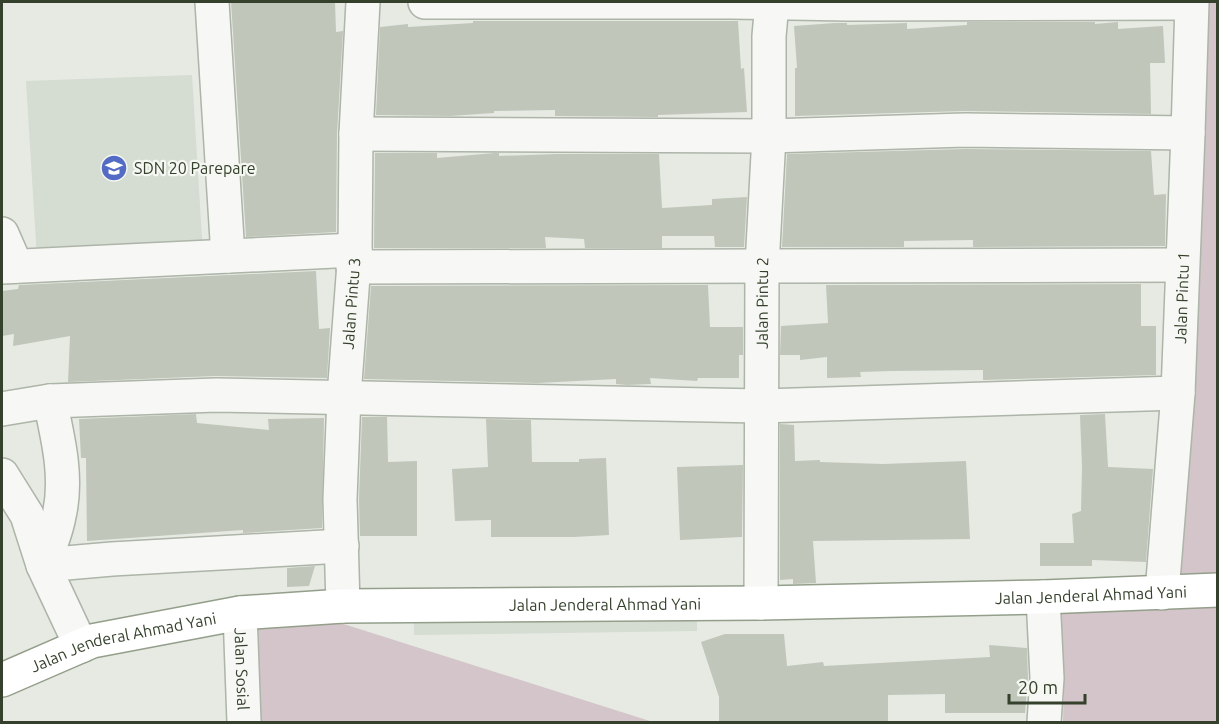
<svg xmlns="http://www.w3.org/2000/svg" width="1219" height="724" viewBox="0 0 1219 724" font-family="Ubuntu,sans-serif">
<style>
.built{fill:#d5dcd1}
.green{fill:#d3c5c9}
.building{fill:#c0c6ba}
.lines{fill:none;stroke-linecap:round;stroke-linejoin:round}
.minor-casing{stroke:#adb4a8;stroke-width:36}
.highway-casing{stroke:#949f8b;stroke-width:36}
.minor{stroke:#f7f8f5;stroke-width:33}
.highway{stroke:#fff;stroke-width:33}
.labels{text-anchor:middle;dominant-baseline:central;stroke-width:4.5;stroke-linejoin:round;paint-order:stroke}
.poi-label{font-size:16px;fill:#35412c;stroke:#f5f7f2;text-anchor:start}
.street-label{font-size:16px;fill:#35412c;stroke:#f5f7f2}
</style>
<rect width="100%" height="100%" fill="#e6eae3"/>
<path class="built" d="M 192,75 L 203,255 L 37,259 L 26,81 Z
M 697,615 L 697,631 L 414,635 L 414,619 Z"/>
<path class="green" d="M 1188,2 L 1217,2 L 1217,583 L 1168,584 Z
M 1217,605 L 1217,722 L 1063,722 L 1064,681 L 1058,637 L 1057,608 Z
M 331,620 L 653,722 L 248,722 L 247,623 Z"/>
<path class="building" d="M 231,2 L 335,2 L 336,32 L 343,31 L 337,134 L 336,232 L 246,237 Z
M 473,21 L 738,21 L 741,69 L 744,68 L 747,112 L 658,115 L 658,117 L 555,116 L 555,110 L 494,111 L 494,113 L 450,116 L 376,115 L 380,27 L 408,24 L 408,27 L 473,23 Z
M 967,22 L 1095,22 L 1095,24 L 1118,22 L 1118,29 L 1163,26 L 1165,63 L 1150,63 L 1151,114 L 964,111 L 795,116 L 795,68 L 797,68 L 794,26 L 835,23 L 847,23 L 847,25 L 907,23 L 907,29 L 967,25 Z
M 965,149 L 1151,151 L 1154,195 L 1166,194 L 1165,246 L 973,247 L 973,240 L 904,241 L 904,247 L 782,247 L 787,154 Z
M 375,153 L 437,153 L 437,158 L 495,153 L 499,153 L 499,156 L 556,154 L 659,154 L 662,208 L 712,205 L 712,199 L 747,197 L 744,247 L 715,247 L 714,236 L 662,236 L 662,248 L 585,248 L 584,239 L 545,237 L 546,248 L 374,248 Z
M 316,271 L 319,329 L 330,328 L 327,378 L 215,376 L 68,382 L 70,336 L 13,346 L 14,334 L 2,336 L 2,291 L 18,289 L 19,285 Z
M 1141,284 L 1141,326 L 1156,326 L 1156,375 L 983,380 L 983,370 L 891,371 L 860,372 L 861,377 L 827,378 L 827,357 L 800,360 L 800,355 L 780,355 L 781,326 L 828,323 L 826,285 Z
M 708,285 L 710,327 L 743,327 L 743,355 L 739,355 L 739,378 L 698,378 L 697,381 L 650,378 L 651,384 L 627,385 L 616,384 L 616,379 L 538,383 L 364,379 L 371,286 Z
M 196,414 L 197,423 L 269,430 L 268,419 L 324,418 L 322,528 L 243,533 L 243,530 L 87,541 L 86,458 L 81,458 L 79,419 Z
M 1105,414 L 1108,467 L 1153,469 L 1146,562 L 1092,560 L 1092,566 L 1040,566 L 1040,543 L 1074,543 L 1072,514 L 1081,511 L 1082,467 L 1080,415 Z
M 362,417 L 387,417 L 388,462 L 417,461 L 417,536 L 360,536 L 359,499 Z
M 486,419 L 531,420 L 532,462 L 579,462 L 579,459 L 606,458 L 609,535 L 574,537 L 491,537 L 491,520 L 455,521 L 452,469 L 488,467 Z
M 780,424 L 794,425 L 795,461 L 820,460 L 820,462 L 883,464 L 966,461 L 970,539 L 813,541 L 816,583 L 793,584 L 793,579 L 780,580 Z
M 743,465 L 742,537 L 680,540 L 677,467 Z
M 315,566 L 309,586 L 287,587 L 287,568 Z
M 725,634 L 784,634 L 787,666 L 823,662 L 824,666 L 990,657 L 989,645 L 1027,648 L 1028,678 L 1025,713 L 945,713 L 945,694 L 888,695 L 888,723 L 719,723 L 719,697 L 701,642 Z"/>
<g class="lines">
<defs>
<g id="minor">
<path d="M 212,2 L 228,256"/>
<path d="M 425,2 L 731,2 L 848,4 L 1191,3"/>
<path d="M 356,134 L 769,136 L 965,130 L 1188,133"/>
<path d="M 2,234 L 16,266"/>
<path d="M 2,267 L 355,250"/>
<path d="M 353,267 L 1182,265"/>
<path d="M 50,401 C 58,438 68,478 59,516 C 56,533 49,549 43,565 L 112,559 L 342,546"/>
<path d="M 2,409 L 50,401 L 216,395 L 760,406 L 1178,393"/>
<path d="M 2,475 L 27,515 L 43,565 L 81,646"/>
<path id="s1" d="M 1162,593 L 1178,393 L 1188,133 L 1192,2"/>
<path d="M 1043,597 L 1047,678 L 1044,722"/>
<path id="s2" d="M 761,603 L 762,266 L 769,136 L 769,36 L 772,3"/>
<path id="s3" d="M 343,606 L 340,499 L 344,396 L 355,250 L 356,134 L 363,2"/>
<path id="s4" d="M 240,613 L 244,722"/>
</g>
<g id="highway">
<path id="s5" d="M 2,680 L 92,641 L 240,613 L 343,606 L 761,603 L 1043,597 L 1218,590"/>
</g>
</defs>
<use href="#minor" class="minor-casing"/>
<use href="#highway" class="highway-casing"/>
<use href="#minor" class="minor"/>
<use href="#highway" class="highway"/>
</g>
<defs>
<symbol id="school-disc" viewBox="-11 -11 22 22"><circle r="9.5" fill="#536bc4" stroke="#f5f7f2"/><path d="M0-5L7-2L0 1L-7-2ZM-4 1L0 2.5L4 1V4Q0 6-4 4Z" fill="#fff"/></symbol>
</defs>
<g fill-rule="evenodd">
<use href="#school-disc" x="99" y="153" width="30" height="30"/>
</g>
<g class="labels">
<g class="poi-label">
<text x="134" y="168">SDN 20 Parepare</text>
</g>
<g class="street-label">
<text stroke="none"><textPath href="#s1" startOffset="296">Jalan Pintu 1</textPath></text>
<text stroke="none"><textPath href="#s2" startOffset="300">Jalan Pintu 2</textPath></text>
<text stroke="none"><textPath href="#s3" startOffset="303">Jalan Pintu 3</textPath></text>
<text stroke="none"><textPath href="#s5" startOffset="1100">Jalan Jenderal Ahmad Yani</textPath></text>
<text stroke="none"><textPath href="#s5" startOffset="614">Jalan Jenderal Ahmad Yani</textPath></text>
<text stroke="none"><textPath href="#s5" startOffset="128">Jalan Jenderal Ahmad Yani</textPath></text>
<text stroke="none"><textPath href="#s4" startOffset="56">Jalan Sosial</textPath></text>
</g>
</g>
<rect width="1219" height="724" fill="none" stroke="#35412c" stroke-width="6"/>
<path d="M1009 694v9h76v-9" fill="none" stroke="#35412c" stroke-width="3"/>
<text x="1018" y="694" font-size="18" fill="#35412c" stroke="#f5f7f2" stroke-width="4.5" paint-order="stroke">20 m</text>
</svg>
